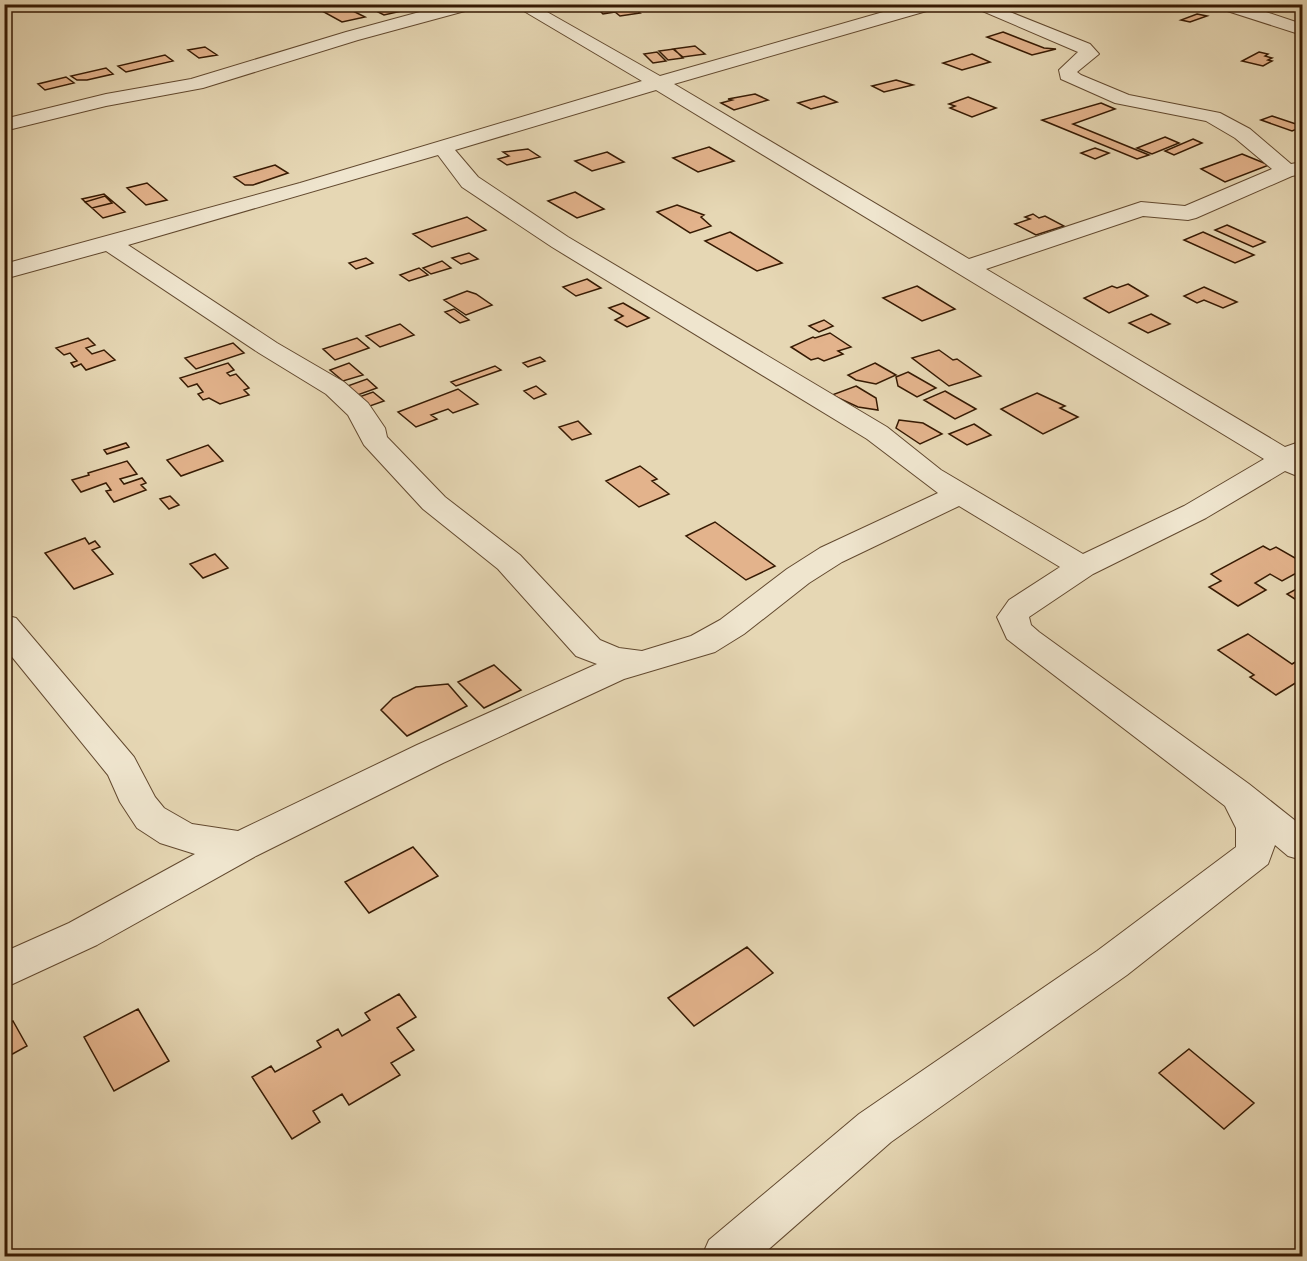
<svg xmlns="http://www.w3.org/2000/svg" width="1307" height="1261" viewBox="0 0 1307 1261" font-family="'IM FELL Double Pica',serif">
<style>
.building{fill:#e3b38c;stroke:#361a03;stroke-width:1.5}
.lines{fill:none;stroke-linecap:round;stroke-linejoin:round}
.minor-casing{stroke:#62492f;stroke-width:2}
.minor{fill:#efe5ce;fill-rule:evenodd}
</style>
<rect width="100%" height="100%" fill="#e6d7b4"/>
<filter id="stains"><feTurbulence type="fractalNoise" baseFrequency=".00333" numOctaves="4"/><feColorMatrix values="0 0 0 0 .2 0 0 0 0 .09 0 0 0 0 .02 0 0 0 .5 -.17"/></filter>
<radialGradient id="worn" r=".72"><stop offset=".6" stop-color="#630" stop-opacity="0"/><stop offset="1" stop-color="#630" stop-opacity=".3"/></radialGradient>
<path class="building" d="M 389,4 L 427,4 L 428,5 L 384,15 L 370,8 Z
M 608,5 L 629,5 L 640,13 L 620,16 L 615,12 L 603,14 L 596,7 Z
M 347,8 L 365,17 L 342,22 L 322,11 Z
M 1197,14 L 1207,16 L 1190,22 L 1181,20 Z
M 1003,32 L 1044,48 L 1056,49 L 1032,55 L 987,37 Z
M 695,46 L 705,54 L 683,57 L 673,49 Z
M 205,47 L 217,55 L 199,58 L 188,50 Z
M 674,49 L 683,58 L 668,60 L 659,51 Z
M 657,52 L 666,61 L 653,63 L 644,54 Z
M 1259,52 L 1268,54 L 1265,56 L 1272,58 L 1268,60 L 1272,61 L 1263,66 L 1242,61 Z
M 972,54 L 990,62 L 962,70 L 943,63 Z
M 165,55 L 173,61 L 126,72 L 118,66 Z
M 106,68 L 113,74 L 87,80 L 77,80 L 71,76 Z
M 66,77 L 74,83 L 45,90 L 38,84 Z
M 896,80 L 913,85 L 884,92 L 872,86 Z
M 755,94 L 768,100 L 734,110 L 721,103 L 732,100 L 728,99 Z
M 824,96 L 837,102 L 811,109 L 798,103 Z
M 968,97 L 996,108 L 972,117 L 950,108 L 955,106 L 949,104 Z
M 1101,103 L 1115,109 L 1073,124 L 1149,155 L 1137,159 L 1042,120 Z
M 1272,116 L 1302,126 L 1302,127 L 1292,131 L 1261,120 Z
M 1165,137 L 1179,143 L 1152,154 L 1137,148 Z
M 1193,139 L 1202,143 L 1174,155 L 1165,151 Z
M 709,147 L 734,161 L 698,172 L 673,158 Z
M 1095,148 L 1109,153 L 1095,159 L 1081,153 Z
M 528,149 L 540,157 L 507,165 L 498,159 L 509,156 L 503,152 Z
M 607,152 L 624,162 L 592,171 L 575,161 Z
M 1242,154 L 1269,165 L 1225,182 L 1201,169 Z
M 275,165 L 288,173 L 253,185 L 245,185 L 234,177 Z
M 147,183 L 167,200 L 146,205 L 127,188 Z
M 575,192 L 604,209 L 577,218 L 548,201 Z
M 104,194 L 125,212 L 103,218 L 82,199 Z
M 105,196 L 112,203 L 92,208 L 85,202 Z
M 677,205 L 704,215 L 701,217 L 711,226 L 690,233 L 657,212 Z
M 1033,214 L 1039,218 L 1045,216 L 1064,226 L 1036,235 L 1015,224 L 1030,219 L 1025,217 Z
M 467,217 L 486,230 L 432,247 L 413,234 Z
M 1227,225 L 1265,242 L 1253,247 L 1215,230 Z
M 730,232 L 782,263 L 757,271 L 705,241 Z
M 1203,232 L 1254,255 L 1235,263 L 1184,240 Z
M 469,253 L 478,259 L 461,264 L 452,258 Z
M 366,258 L 373,263 L 356,269 L 349,263 Z
M 442,261 L 451,268 L 431,274 L 423,268 Z
M 419,268 L 428,275 L 409,281 L 400,275 Z
M 587,279 L 601,288 L 576,296 L 563,287 Z
M 1128,284 L 1148,296 L 1109,313 L 1084,298 L 1112,286 L 1117,288 Z
M 917,286 L 955,309 L 922,321 L 883,298 Z
M 1204,287 L 1237,302 L 1223,308 L 1204,300 L 1197,303 L 1184,296 Z
M 467,291 L 476,294 L 492,305 L 466,315 L 444,300 Z
M 623,303 L 649,318 L 627,327 L 615,320 L 623,316 L 609,308 Z
M 454,309 L 469,320 L 460,323 L 445,312 Z
M 1151,314 L 1170,324 L 1148,333 L 1129,323 Z
M 824,320 L 833,326 L 819,332 L 809,326 Z
M 400,324 L 414,335 L 380,347 L 366,336 Z
M 830,333 L 851,347 L 838,351 L 843,354 L 824,361 L 818,358 L 811,360 L 791,347 L 813,337 L 815,338 Z
M 88,338 L 95,345 L 86,348 L 92,354 L 104,350 L 115,360 L 86,370 L 81,364 L 74,367 L 71,363 L 77,361 L 70,353 L 64,355 L 56,348 Z
M 357,338 L 369,348 L 335,360 L 323,349 Z
M 233,343 L 244,353 L 196,369 L 185,358 Z
M 939,350 L 953,360 L 957,359 L 981,376 L 949,386 L 912,358 Z
M 540,357 L 545,361 L 528,367 L 523,363 Z
M 228,363 L 234,370 L 227,373 L 230,376 L 236,374 L 249,388 L 244,390 L 249,395 L 220,404 L 209,398 L 203,400 L 198,394 L 203,392 L 197,384 L 188,387 L 180,378 Z
M 349,363 L 363,375 L 343,381 L 330,370 Z
M 875,363 L 896,375 L 876,384 L 856,380 L 848,375 Z
M 495,366 L 501,370 L 456,386 L 451,382 Z
M 908,372 L 936,388 L 917,397 L 898,386 L 896,377 Z
M 367,379 L 377,388 L 352,397 L 342,388 Z
M 536,386 L 546,394 L 534,399 L 524,391 Z
M 856,386 L 876,398 L 878,410 L 858,407 L 832,395 Z
M 458,389 L 478,404 L 453,413 L 448,409 L 431,415 L 437,419 L 416,427 L 398,412 Z
M 945,391 L 976,409 L 955,419 L 924,400 Z
M 373,392 L 384,401 L 370,406 L 359,397 Z
M 1037,393 L 1065,406 L 1060,408 L 1078,417 L 1043,434 L 1001,409 Z
M 899,420 L 923,423 L 942,434 L 920,444 L 896,428 Z
M 578,421 L 591,434 L 572,440 L 559,427 Z
M 974,424 L 991,435 L 967,445 L 949,434 Z
M 126,443 L 129,447 L 107,454 L 104,450 Z
M 208,445 L 223,461 L 181,476 L 167,460 Z
M 127,461 L 137,474 L 120,479 L 124,484 L 142,478 L 146,483 L 141,485 L 146,490 L 114,502 L 106,491 L 111,490 L 106,483 L 81,492 L 72,480 L 89,475 L 88,473 Z
M 640,466 L 657,479 L 652,481 L 669,494 L 639,507 L 606,481 Z
M 170,496 L 179,505 L 169,509 L 160,499 Z
M 715,522 L 775,566 L 746,580 L 686,536 Z
M 85,538 L 89,544 L 95,541 L 100,547 L 92,550 L 113,574 L 74,589 L 45,553 Z
M 1263,546 L 1270,550 L 1276,547 L 1302,562 L 1302,570 L 1282,581 L 1270,574 L 1255,583 L 1266,590 L 1238,606 L 1209,587 L 1221,581 L 1211,574 Z
M 215,554 L 228,568 L 203,578 L 190,564 Z
M 1302,586 L 1301,603 L 1287,594 Z
M 1248,634 L 1292,664 L 1297,661 L 1302,665 L 1302,679 L 1276,695 L 1250,677 L 1254,675 L 1218,650 Z
M 494,665 L 521,690 L 484,708 L 458,682 Z
M 448,684 L 467,706 L 407,736 L 381,710 L 393,698 L 416,687 Z
M 413,847 L 438,876 L 369,913 L 345,882 Z
M 747,947 L 773,973 L 694,1026 L 668,998 Z
M 399,994 L 416,1017 L 397,1028 L 414,1050 L 391,1063 L 400,1075 L 349,1105 L 342,1094 L 313,1111 L 320,1122 L 292,1139 L 252,1077 L 271,1066 L 275,1072 L 321,1047 L 317,1041 L 338,1029 L 342,1036 L 370,1020 L 365,1013 Z
M 138,1009 L 169,1061 L 114,1091 L 84,1037 Z
M 13,1021 L 27,1046 L 9,1056 L 4,1048 L 4,1025 Z
M 1189,1049 L 1254,1103 L 1224,1129 L 1159,1073 Z"/>
<g class="lines">
<defs>
<path id="minor" d="M 449,4 L 478,4 L 476,8 L 358,40 L 203,88 L 106,106 L 4,131 L 4,119 L 106,94 L 191,79 L 346,32 Z
M 512,4 L 533,4 L 660,76 L 911,4 L 939,4 L 937,8 L 674,84 L 969,259 L 1141,202 L 1185,206 L 1272,169 L 1235,138 L 1206,121 L 1115,103 L 1061,79 L 1059,70 L 1078,52 L 966,4 L 990,4 L 1090,44 L 1099,54 L 1077,72 L 1081,75 L 1129,95 L 1220,113 L 1250,129 L 1291,164 L 1302,162 L 1302,174 L 1292,176 L 1196,218 L 1188,220 L 1143,216 L 986,269 L 1285,447 L 1302,441 L 1302,478 L 1285,471 L 1206,518 L 1093,574 L 1029,617 L 1031,625 L 1039,632 L 1249,784 L 1302,826 L 1302,860 L 1288,856 L 1275,845 L 1268,864 L 1127,975 L 891,1142 L 761,1256 L 702,1256 L 709,1240 L 859,1114 L 1097,951 L 1236,847 L 1236,828 L 1225,806 L 1007,639 L 997,617 L 1009,600 L 1060,567 L 959,506 L 842,562 L 809,583 L 744,634 L 715,652 L 624,679 L 443,763 L 256,856 L 97,945 L 4,988 L 4,952 L 69,923 L 195,854 L 160,843 L 137,828 L 120,802 L 108,775 L 4,647 L 4,615 L 16,618 L 134,757 L 155,797 L 164,808 L 192,824 L 238,831 L 417,745 L 597,664 L 576,656 L 498,569 L 423,509 L 364,445 L 348,415 L 326,394 L 259,353 L 106,251 L 4,279 L 4,264 L 300,183 L 642,81 ZM 656,90 L 1264,459 L 1184,506 L 1083,554 L 941,470 L 887,427 L 568,237 L 478,177 L 455,150 ZM 438,155 L 462,187 L 552,247 L 867,439 L 938,493 L 820,548 L 787,569 L 720,620 L 691,636 L 642,651 L 619,648 L 600,640 L 520,555 L 445,497 L 387,437 L 385,428 L 368,403 L 344,382 L 277,343 L 128,245 Z
M 1216,4 L 1242,4 L 1302,24 L 1302,35 L 1218,8 Z"/>
</defs>
<use href="#minor" class="minor-casing"/>
<use href="#minor" class="minor"/>
</g>
<rect width="1307" height="1261" fill="none" stroke="#e6d7b4" stroke-width="24"/>
<rect x="6" y="6" width="1295" height="1249" fill="none" stroke="#361a03" stroke-width="3"/>
<rect x="12" y="12" width="1283" height="1237" fill="none" stroke="#361a03" stroke-width="1.5"/>
<rect width="100%" height="100%" filter="url(#stains)"/>
<rect width="100%" height="100%" fill="url(#worn)"/>
</svg>
